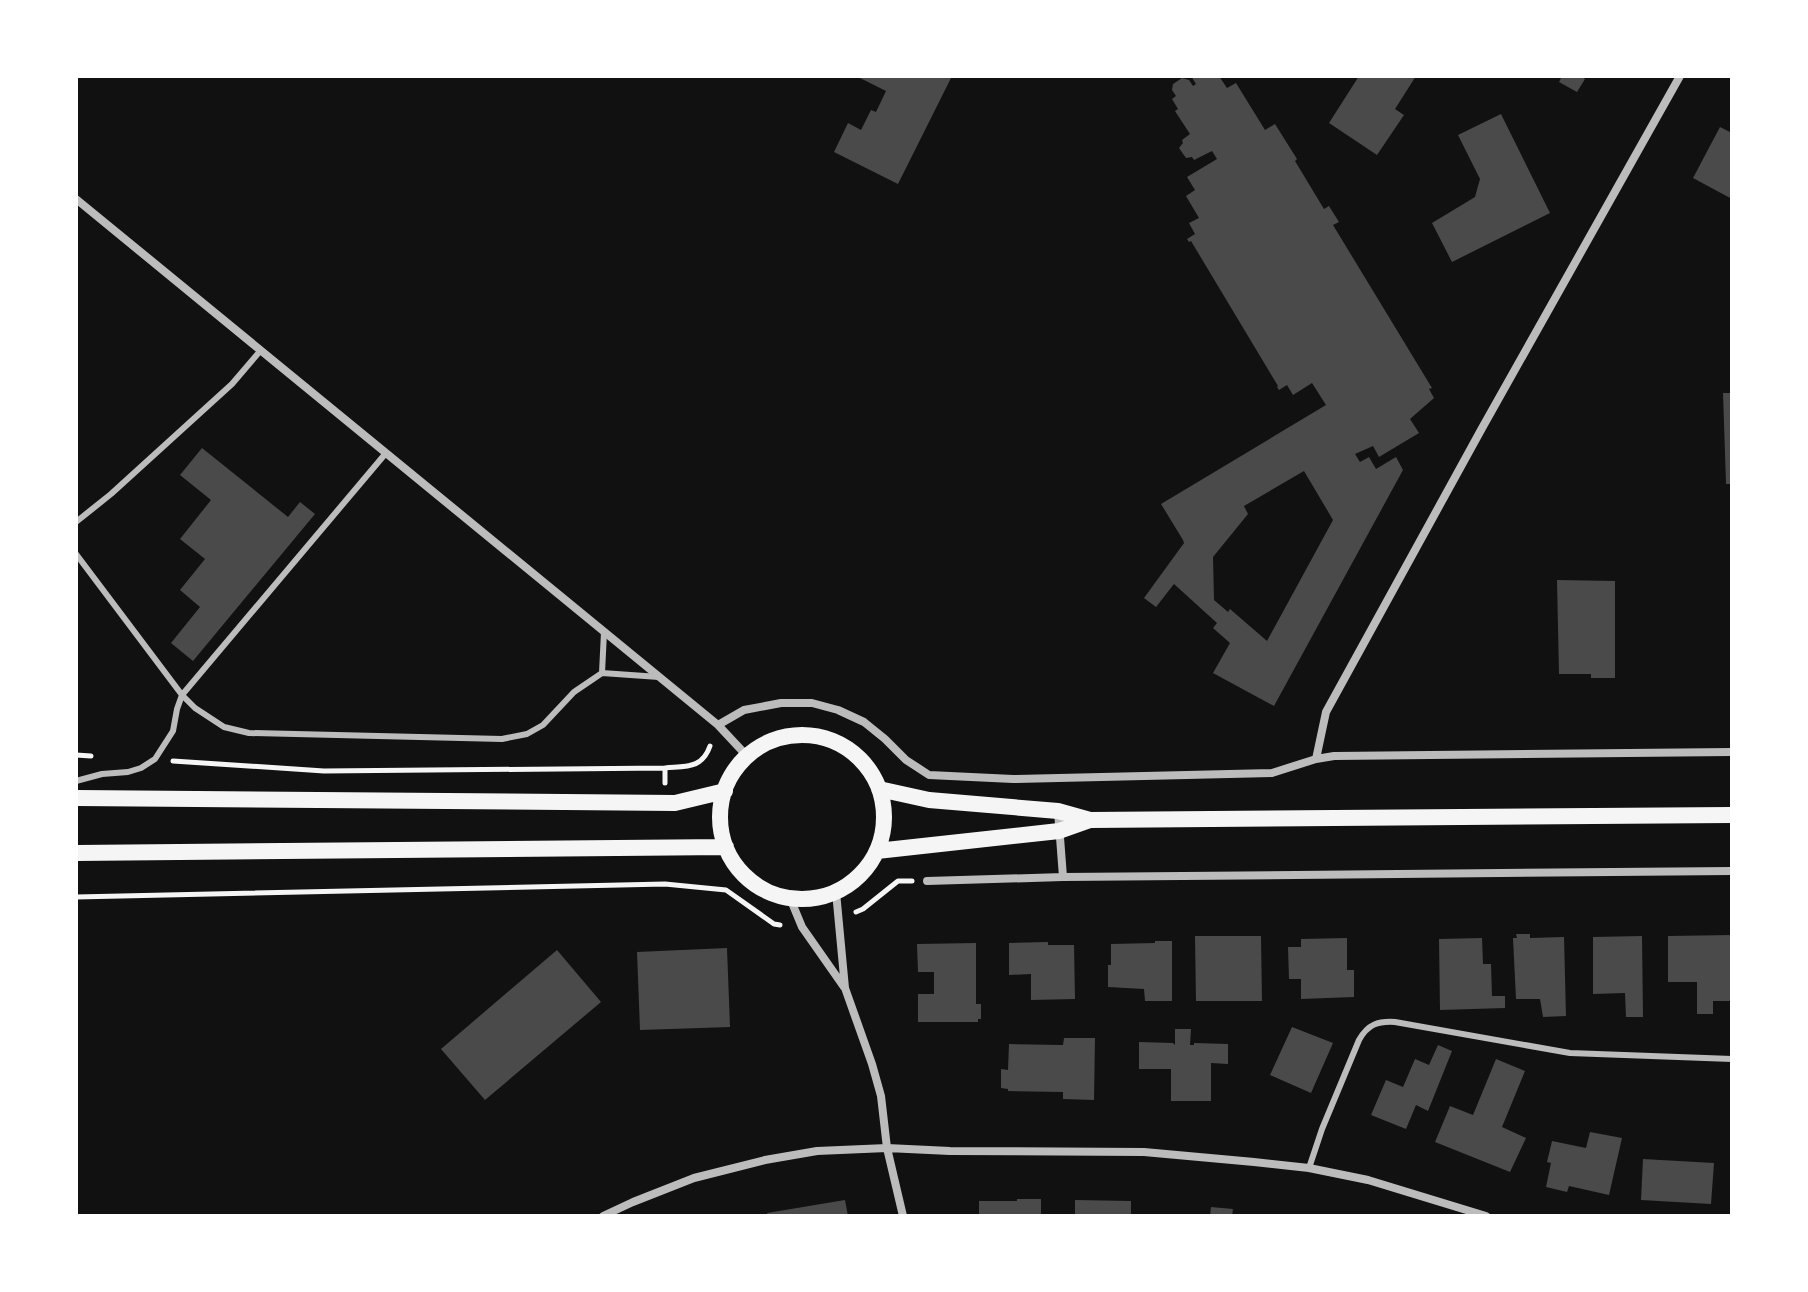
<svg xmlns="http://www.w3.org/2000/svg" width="1808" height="1292" viewBox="0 0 1808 1292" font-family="Rubik,sans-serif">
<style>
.building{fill:#4a4a4a;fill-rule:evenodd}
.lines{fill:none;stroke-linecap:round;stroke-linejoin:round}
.path{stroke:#f5f5f5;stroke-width:5}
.service{stroke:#bcbcbc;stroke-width:6}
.minor{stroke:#bcbcbc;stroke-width:8}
.secondary{stroke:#f5f5f5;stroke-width:16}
</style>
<rect width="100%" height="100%" fill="#111"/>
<path class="building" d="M 856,76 L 952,76 L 898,184 L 834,152 L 848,123 L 861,130 L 871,110 L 876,112 L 886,91 Z
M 1191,76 L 1219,76 L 1227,88 L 1236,83 L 1265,130 L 1275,124 L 1297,159 L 1295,161 L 1324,209 L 1329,206 L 1339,222 L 1333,225 L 1432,388 L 1429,389 L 1434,398 L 1410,419 L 1419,433 L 1379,457 L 1373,446 L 1355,454 L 1360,462 L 1369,457 L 1376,469 L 1396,457 L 1403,470 L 1274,706 L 1213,673 L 1230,643 L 1213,628 L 1217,623 L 1174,584 L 1156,607 L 1144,598 L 1184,543 L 1183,540 L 1161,504 L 1326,405 L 1312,383 L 1293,395 L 1287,385 L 1279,390 L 1277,387 L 1278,386 L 1191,241 L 1189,242 L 1187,239 L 1195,234 L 1189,223 L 1199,218 L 1186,196 L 1195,190 L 1187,177 L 1217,159 L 1212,151 L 1194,160 L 1192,157 L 1186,158 L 1179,148 L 1183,143 L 1182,140 L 1190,134 L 1175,111 L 1178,109 L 1172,99 L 1176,96 L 1172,90 L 1173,84 L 1182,78 L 1189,80 L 1193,86 L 1196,84 ZM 1304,471 L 1333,520 L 1267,641 L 1230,609 L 1228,612 L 1214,600 L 1213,557 L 1248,514 L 1244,506 Z
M 1359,76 L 1416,76 L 1395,109 L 1404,115 L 1377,155 L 1329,123 Z
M 1562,76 L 1580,76 L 1585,79 L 1577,92 L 1559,82 Z
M 1501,114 L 1550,213 L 1452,262 L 1432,223 L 1475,197 L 1480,179 L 1458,135 Z
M 1720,127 L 1732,133 L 1732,199 L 1693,178 Z
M 1723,393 L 1732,393 L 1732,484 L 1726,484 Z
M 202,448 L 288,517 L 300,502 L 315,514 L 193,661 L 171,643 L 200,607 L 180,590 L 205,559 L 180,539 L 211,500 L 180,475 Z
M 1557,580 L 1615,581 L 1615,678 L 1591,678 L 1591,674 L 1559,674 Z
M 1516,934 L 1530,934 L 1530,938 L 1564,937 L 1566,1016 L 1543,1017 L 1540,999 L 1516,999 L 1513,938 L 1517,938 Z
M 1732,935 L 1732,1001 L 1713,1001 L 1713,1014 L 1697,1014 L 1697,982 L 1668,982 L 1668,936 Z
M 1195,936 L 1261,936 L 1262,1001 L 1196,1001 Z
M 1642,936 L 1643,1017 L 1626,1017 L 1625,993 L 1593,994 L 1593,937 Z
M 1347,938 L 1347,970 L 1354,970 L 1354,997 L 1301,999 L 1301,979 L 1289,979 L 1288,947 L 1301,947 L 1301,939 Z
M 1482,938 L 1483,964 L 1491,964 L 1492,996 L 1505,996 L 1505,1008 L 1440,1010 L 1439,939 Z
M 1155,941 L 1172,941 L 1172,1001 L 1145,1001 L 1144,989 L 1108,987 L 1108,965 L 1111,965 L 1111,944 L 1155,943 Z
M 1048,942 L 1048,945 L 1074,945 L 1075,999 L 1031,1000 L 1031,974 L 1009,975 L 1009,943 Z
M 976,943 L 976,1004 L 981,1004 L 981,1019 L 978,1019 L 978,1022 L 918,1022 L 918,994 L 934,994 L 934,972 L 918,972 L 917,944 Z
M 727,948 L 730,1027 L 640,1030 L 637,952 Z
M 557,950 L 601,1002 L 485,1100 L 441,1049 Z
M 1292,1027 L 1333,1043 L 1311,1093 L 1270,1075 Z
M 1175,1029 L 1191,1029 L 1190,1045 L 1194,1045 L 1194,1043 L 1228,1044 L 1228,1064 L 1211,1063 L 1211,1101 L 1171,1101 L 1171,1069 L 1139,1069 L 1139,1042 L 1173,1043 L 1175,1045 Z
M 1064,1038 L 1095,1038 L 1094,1100 L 1063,1099 L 1063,1092 L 1008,1091 L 1008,1089 L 1001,1088 L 1001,1069 L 1008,1070 L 1009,1044 L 1063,1045 Z
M 1438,1045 L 1452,1051 L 1428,1111 L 1416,1105 L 1406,1129 L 1371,1115 L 1386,1080 L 1403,1087 L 1415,1059 L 1429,1065 Z
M 1496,1059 L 1525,1071 L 1502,1127 L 1526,1138 L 1510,1172 L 1435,1142 L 1450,1106 L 1473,1115 Z
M 1590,1132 L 1622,1138 L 1609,1195 L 1569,1186 L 1567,1192 L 1546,1187 L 1551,1163 L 1547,1162 L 1552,1141 L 1586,1148 Z
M 1643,1159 L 1714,1163 L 1711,1204 L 1641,1200 Z
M 1017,1199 L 1041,1199 L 1041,1216 L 979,1216 L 979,1201 L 1017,1201 Z
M 845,1200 L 848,1216 L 768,1216 L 767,1213 Z
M 1075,1200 L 1131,1201 L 1131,1216 L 1075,1216 Z
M 1211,1207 L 1233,1209 L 1232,1216 L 1210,1216 Z"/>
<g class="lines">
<path class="path" d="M 76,755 L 91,756
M 173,761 L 324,771 L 665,768
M 665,783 L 665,768 C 686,766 702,769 710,746
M 76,897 L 665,884 L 726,890 L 774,924 L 780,925
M 856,912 L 863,909 L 898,881 L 912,881"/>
<path class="service" d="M 76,522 L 111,494 L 232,384 L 261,350
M 76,554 L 182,695 L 195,708 L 224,727 L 249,733 L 502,739 L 527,734 L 543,725 L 574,692 L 602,673 L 659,677
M 602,673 L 604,632
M 76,781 L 102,774 L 128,772 L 141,768 L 155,759 L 173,731 L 177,709 L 182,695 L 386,453
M 1309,1168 L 1322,1129 L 1359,1040 C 1368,1024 1378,1021 1395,1022 L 1570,1053 L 1732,1059"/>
<path class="minor" d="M 76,199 L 718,725 L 747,756
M 718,725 L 744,710 L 781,703 L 812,703 L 838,710 L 864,722 L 885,739 L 906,760 L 929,775 L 1013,779 L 1272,773 L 1316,759 L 1334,756 L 1732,752
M 1316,759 L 1326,712 L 1481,430 L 1680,76
M 1058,811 L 1063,877
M 927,881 L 1063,877 L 1732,871
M 836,892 L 845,988 L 872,1064 L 881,1096 L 887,1148 L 903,1216
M 790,898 L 802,927 L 844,987
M 603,1216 L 633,1202 L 694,1178 L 765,1160 L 817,1151 L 887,1148 L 950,1151 L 1144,1152 L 1254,1162 L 1309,1168 L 1368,1180 L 1486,1216"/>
<path class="secondary" d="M720 817a82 82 0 1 1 164 0a82 82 0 1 1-164 0Z
M 879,789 L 929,800 L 1058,811 L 1090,820 L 1732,815
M 76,798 L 675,803 L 725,791
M 877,851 L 1059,831 L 1090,820
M 76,853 L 726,847"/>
</g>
<rect width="1808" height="1292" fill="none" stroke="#ffffff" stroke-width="156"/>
</svg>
